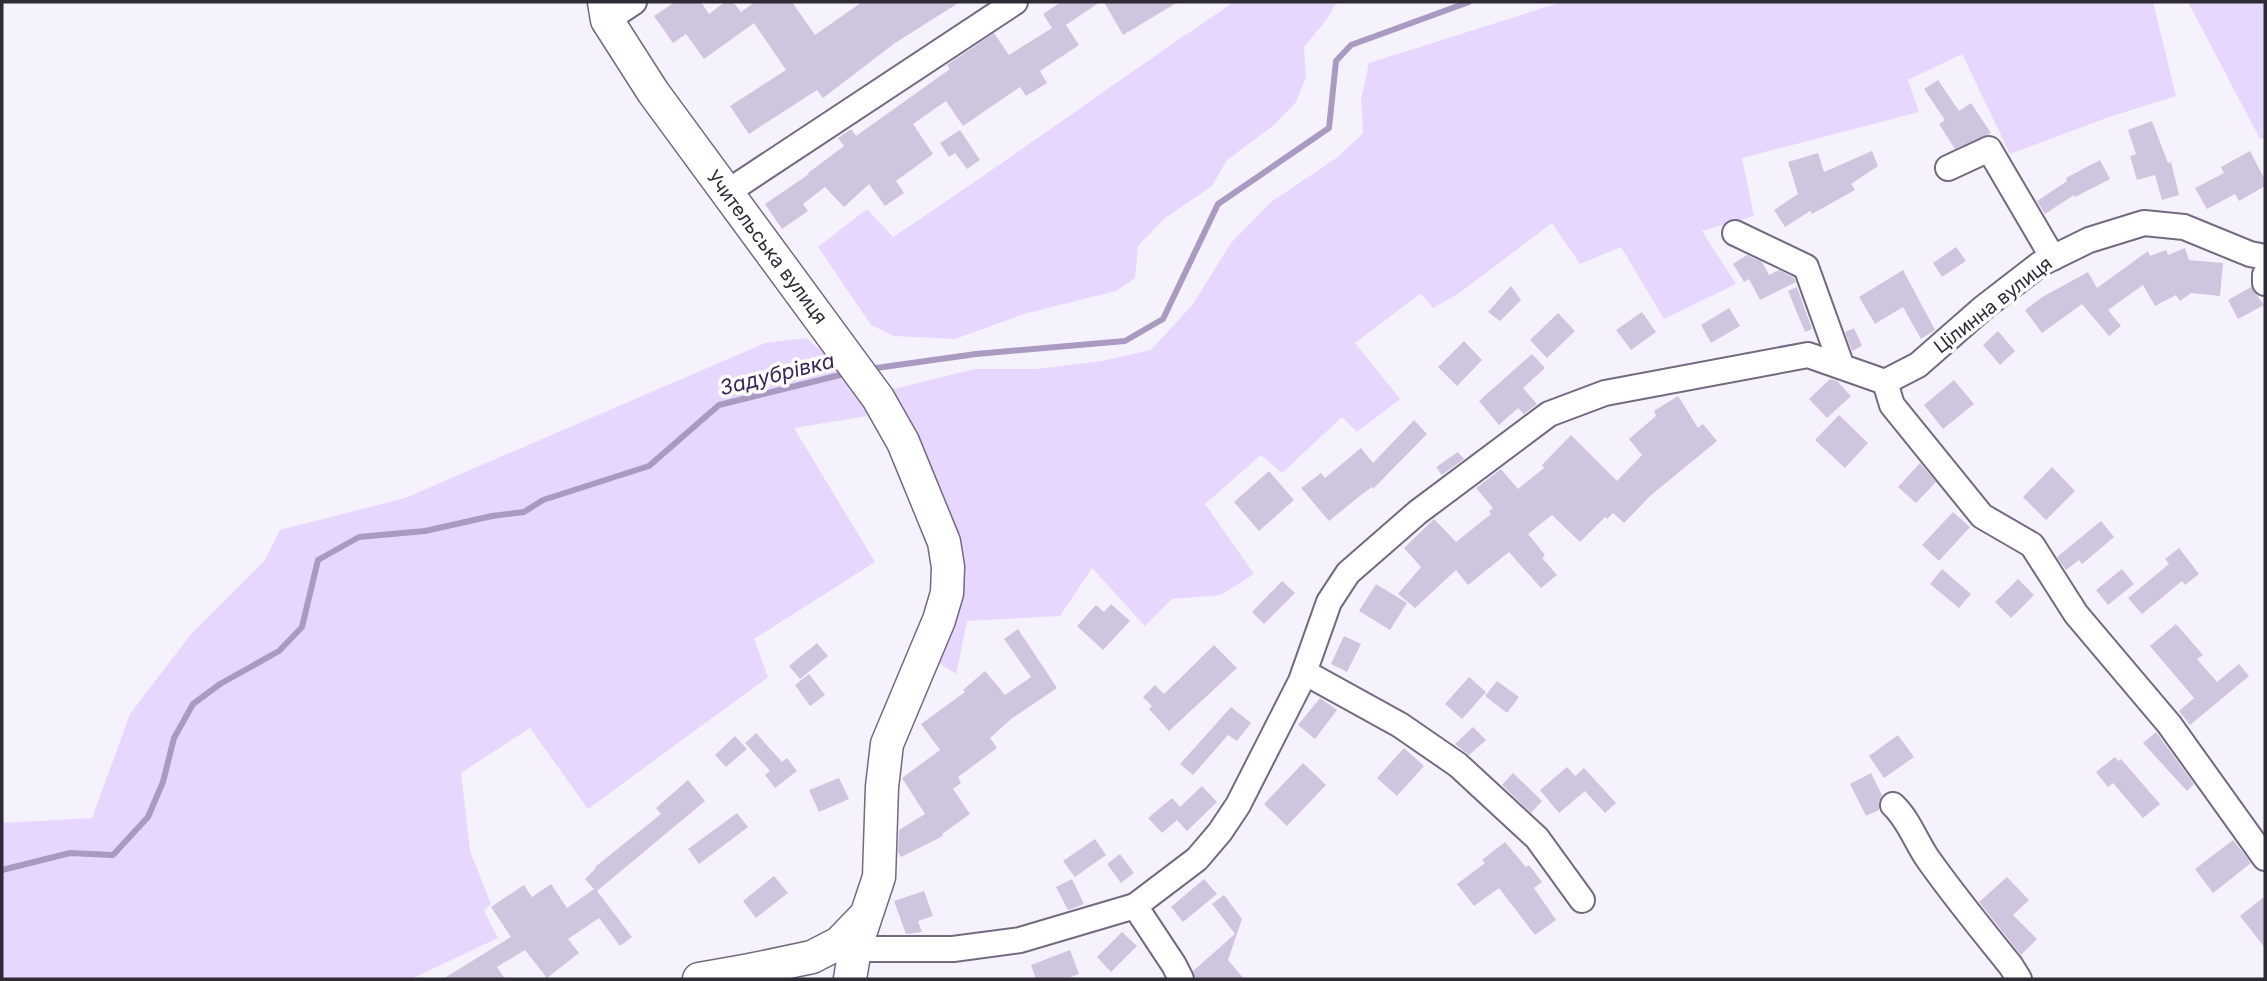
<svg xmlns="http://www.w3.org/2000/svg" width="2267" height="981" viewBox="0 0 2267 981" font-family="Inter,sans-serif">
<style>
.green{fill:#e7d7ff}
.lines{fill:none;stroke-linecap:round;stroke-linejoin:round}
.stream{stroke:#aa9ac1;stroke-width:6}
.building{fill:#cfc5df}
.minor-casing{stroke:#736980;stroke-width:28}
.major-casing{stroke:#736980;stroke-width:35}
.minor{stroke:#fff;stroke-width:24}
.major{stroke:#fff;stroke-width:32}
.labels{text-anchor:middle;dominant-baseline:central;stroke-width:7;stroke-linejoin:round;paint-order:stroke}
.street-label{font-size:19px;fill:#2f2b35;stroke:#fff}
.water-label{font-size:21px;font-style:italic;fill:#3c2557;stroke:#fff}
</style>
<rect width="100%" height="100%" fill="#f6f2fd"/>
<path class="green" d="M 1234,2 L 1337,2 L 1327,19 L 1304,47 L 1306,77 L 1296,102 L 1274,125 L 1227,160 L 1212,186 L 1165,218 L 1138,246 L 1135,278 L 1116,291 L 1024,314 L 955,339 L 894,336 L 871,325 L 818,247 L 867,209 L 893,237 C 1008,161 1119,79 1234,2 Z
M 1562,2 L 2153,2 L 2176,96 L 2109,117 L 2010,154 L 1962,54 L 1908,80 L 1919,112 L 1742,158 L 1754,216 L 1702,231 L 1736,284 L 1664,319 L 1621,247 L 1580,264 L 1552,223 L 1458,294 L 1433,308 L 1421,293 L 1355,343 L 1400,399 L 1357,432 L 1342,417 L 1282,473 L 1261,455 L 1205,504 L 1254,574 L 1221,595 L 1172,599 L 1145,626 L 1092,568 L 1060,616 L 967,621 L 956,674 L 939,663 L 952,634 L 957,596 L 881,392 L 975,369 L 1037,369 L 1102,361 L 1151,350 L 1193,304 L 1231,243 L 1271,202 L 1338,157 L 1363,133 L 1361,100 L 1369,63 Z
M 2188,2 L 2265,2 L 2265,138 L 2260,139 Z
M 806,338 L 834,361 L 861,391 L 867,416 L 794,428 L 875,562 L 754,639 L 768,677 L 588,809 L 530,728 L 461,773 L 470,851 L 491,904 L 484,911 L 498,938 L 411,979 L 2,979 L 2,823 L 92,818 L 130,714 L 191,634 L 265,560 L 280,530 L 405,498 L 765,343 Z"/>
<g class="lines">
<path class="stream" d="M 869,369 L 976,354 L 1125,341 L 1163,319 L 1218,204 L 1329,128 L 1336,61 L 1351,45 L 1469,2
M 2,870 L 70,853 L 113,855 L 148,817 L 163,782 L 174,738 L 193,704 L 220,684 L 279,651 L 302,627 L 318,560 L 359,537 L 425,531 L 492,516 L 524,512 L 543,500 L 649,466 L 719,405 L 848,373"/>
</g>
<path class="building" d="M 675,2 L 701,2 L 709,14 L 725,2 L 733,2 L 741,12 L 755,2 L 792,2 L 815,35 L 862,2 L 960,2 L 895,43 L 823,98 L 817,90 L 749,134 L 730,106 L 786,70 L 754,23 L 704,59 L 686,34 L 673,43 L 654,16 Z
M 1061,2 L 1100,2 L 1066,25 L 1079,45 L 1040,71 L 1047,83 L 1026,96 L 1020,87 L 963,126 L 946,101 L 913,124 L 933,154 L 896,181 L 904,193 L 885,206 L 869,184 L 844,207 L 825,187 L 803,204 L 808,211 L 782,229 L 765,204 L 809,174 L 808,173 L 844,146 L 838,138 L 851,129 L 856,136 L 950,69 L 947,65 L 994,33 L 1009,55 L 1052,28 L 1043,14 Z
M 1104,2 L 1178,2 L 1123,35 Z
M 1938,80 L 1959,111 L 1971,103 L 1991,133 L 1955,149 L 1939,124 L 1945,120 L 1924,89 Z
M 2152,121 L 2168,163 L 2171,162 L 2179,195 L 2162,200 L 2155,175 L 2137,180 L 2130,156 L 2136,154 L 2128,130 Z
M 960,130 L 980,160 L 967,169 L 955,153 L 949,157 L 940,143 Z
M 1872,151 L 1878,166 L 1851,184 L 1855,190 L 1812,214 L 1810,211 L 1785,227 L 1774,210 L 1798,194 L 1788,162 L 1818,153 L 1824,172 Z
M 2250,151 L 2265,180 L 2265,186 L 2239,201 L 2235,194 L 2207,209 L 2195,188 L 2224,173 L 2221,167 Z
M 2100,160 L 2110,179 L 2075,197 L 2074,195 L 2045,214 L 2037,201 L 2067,181 L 2066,178 Z
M 1956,247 L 1966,261 L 1942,277 L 1933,263 Z
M 2185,248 L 2189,260 L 2223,263 L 2220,296 L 2191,293 L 2180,301 L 2176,295 L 2155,306 L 2143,285 L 2108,310 L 2121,326 L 2109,336 L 2082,304 L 2042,333 L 2025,310 L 2044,296 L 2088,272 L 2097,288 L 2148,251 L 2150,256 L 2166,250 L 2168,255 Z
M 1747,255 L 1762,262 L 1769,275 L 1779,270 L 1794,278 L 1796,282 L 1760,300 L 1749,279 L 1744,282 L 1733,264 Z
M 1903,270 L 1935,330 L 1921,339 L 1903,307 L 1875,324 L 1859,297 Z
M 1511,286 L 1521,300 L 1500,321 L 1488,312 Z
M 1797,287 L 1812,329 L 1805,332 L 1788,291 Z
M 2251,287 L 2264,305 L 2238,319 L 2228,300 Z
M 1729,308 L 1740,326 L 1711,343 L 1701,325 Z
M 1642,312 L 1656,332 L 1631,350 L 1616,330 Z
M 1558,313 L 1575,331 L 1547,358 L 1530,340 Z
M 1854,328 L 1862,346 L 1852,351 L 1845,332 Z
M 1998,331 L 2015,351 L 2000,365 L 1983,345 Z
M 1464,341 L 1482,360 L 1457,386 L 1438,367 Z
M 1532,354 L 1545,368 L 1523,388 L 1537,404 L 1524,414 L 1518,408 L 1499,425 L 1479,401 Z
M 1830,379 L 1837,381 L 1851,396 L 1827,418 L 1809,399 Z
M 1954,380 L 1974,404 L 1943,429 L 1924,405 Z
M 1678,396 L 1698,428 L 1703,424 L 1717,441 L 1650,496 L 1624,523 L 1613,513 L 1607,519 L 1605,517 L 1580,542 L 1552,515 L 1528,534 L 1545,555 L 1542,558 L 1557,575 L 1541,588 L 1509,552 L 1468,585 L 1456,570 L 1415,608 L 1398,594 L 1421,567 L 1404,548 L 1434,519 L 1456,542 L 1491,514 L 1489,511 L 1493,508 L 1476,488 L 1501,469 L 1518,489 L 1544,468 L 1542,465 L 1571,435 L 1617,481 L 1642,455 L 1629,439 L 1656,416 L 1654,411 Z
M 1839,415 L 1868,443 L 1845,468 L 1815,440 Z
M 1414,420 L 1427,434 L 1373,489 L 1372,487 L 1361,495 L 1329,521 L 1301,488 L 1321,473 L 1325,478 L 1361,448 L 1373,463 Z
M 1458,452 L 1464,459 L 1442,475 L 1436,467 Z
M 1920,463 L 1936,482 L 1916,503 L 1898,487 Z
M 2052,467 L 2075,491 L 2046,520 L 2023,497 Z
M 1269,471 L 1294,500 L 1259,531 L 1234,502 Z
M 1953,512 L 1970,527 L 1939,561 L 1922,545 Z
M 2101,521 L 2114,537 L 2082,564 L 2079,560 L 2066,570 L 2057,557 Z
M 2179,548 L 2199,574 L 2185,585 L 2182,581 L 2142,614 L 2128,598 L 2169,564 L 2165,559 Z
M 1942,569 L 1971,594 L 1959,608 L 1930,584 Z
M 2122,569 L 2134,584 L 2108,605 L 2096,590 Z
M 2018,579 L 2034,595 L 2011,618 L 1995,602 Z
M 1282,581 L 1295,593 L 1264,624 L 1252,612 Z
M 1376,584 L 1407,603 L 1390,630 L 1359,611 Z
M 1111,604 L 1130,621 L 1103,650 L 1077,626 L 1096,605 L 1104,612 Z
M 2176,624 L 2203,655 L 2197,659 L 2217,682 L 2239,664 L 2249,676 L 2190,725 L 2179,711 L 2194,698 L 2150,646 Z
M 1018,629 L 1057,688 L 1011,719 L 990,738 L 997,748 L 958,777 L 961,783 L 953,789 L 970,814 L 942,834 L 943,836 L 901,857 L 898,852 L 899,830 L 925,814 L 902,778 L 940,750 L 921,724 L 965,692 L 963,690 L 985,671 L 1005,695 L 1031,677 L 1004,639 Z
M 1344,636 L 1361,644 L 1347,672 L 1331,664 Z
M 817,643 L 828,656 L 800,679 L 789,666 Z
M 1214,645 L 1237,668 L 1169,731 L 1149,709 L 1152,706 L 1143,697 L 1155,685 L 1164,694 Z
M 809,674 L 825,695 L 810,706 L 795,685 Z
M 1469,677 L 1486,692 L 1462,719 L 1445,704 Z
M 1497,681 L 1519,697 L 1507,713 L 1485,696 Z
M 1320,698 L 1337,710 L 1315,739 L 1298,725 Z
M 1231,707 L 1251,723 L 1237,741 L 1228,735 L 1193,775 L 1180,764 Z
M 1473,727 L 1486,740 L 1469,755 L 1455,744 Z
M 2156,732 L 2194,784 L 2187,791 L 2143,743 Z
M 756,733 L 782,762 L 787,758 L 797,771 L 775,788 L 765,775 L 770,771 L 745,743 Z
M 1898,735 L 1914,757 L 1884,778 L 1869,756 Z
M 735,736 L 747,749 L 726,767 L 715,755 Z
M 1404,748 L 1424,766 L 1397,796 L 1377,778 Z
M 2115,757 L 2118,761 L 2121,759 L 2160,804 L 2143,818 L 2113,783 L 2108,787 L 2096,772 Z
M 1303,763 L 1326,785 L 1287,826 L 1264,804 Z
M 1567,767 L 1575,776 L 1584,768 L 1616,803 L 1605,813 L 1585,791 L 1559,813 L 1540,790 Z
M 1513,773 L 1542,801 L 1531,813 L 1502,785 Z
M 1871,773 L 1882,795 L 1879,801 L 1879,810 L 1866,816 L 1850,784 Z
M 839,778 L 849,799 L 819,812 L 809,790 Z
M 688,780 L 705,801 L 597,891 L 632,937 L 620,946 L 599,918 L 568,939 L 579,953 L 547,978 L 525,950 L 497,967 L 505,979 L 443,979 L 511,937 L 491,907 L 524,885 L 532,897 L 551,884 L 567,908 L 594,889 L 585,879 L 596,868 L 595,867 L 661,814 L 656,808 Z
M 1202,786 L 1217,802 L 1187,831 L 1177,820 L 1162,833 L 1148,818 L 1172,798 L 1180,807 Z
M 737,813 L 748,827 L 699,864 L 688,849 Z
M 1095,839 L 1106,855 L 1075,877 L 1063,861 Z
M 2233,840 L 2251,863 L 2213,893 L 2195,869 Z
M 1505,842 L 1526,867 L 1529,865 L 1542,882 L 1534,888 L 1556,920 L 1535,935 L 1499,888 L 1474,906 L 1457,884 L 1485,863 L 1482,860 Z
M 1120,854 L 1134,873 L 1121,883 L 1107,864 Z
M 774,876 L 788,893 L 756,918 L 743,901 Z
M 2007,877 L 2029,900 L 2013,915 L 2037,939 L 2021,955 L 1979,902 Z
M 1072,879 L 1084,904 L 1068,910 L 1056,887 Z
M 1204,879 L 1217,894 L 1183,922 L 1171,907 Z
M 924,891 L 933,916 L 918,921 L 922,932 L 906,934 L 894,901 Z
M 1224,895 L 1242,919 L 1228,960 L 1244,979 L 1196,979 L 1193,971 L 1235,934 L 1212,904 Z
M 2265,896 L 2265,948 L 2240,916 Z
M 1122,932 L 1137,946 L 1111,972 L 1097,957 Z
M 1070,950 L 1079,974 L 1065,979 L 1036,979 L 1031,965 Z"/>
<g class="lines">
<defs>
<path id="minor" d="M 607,20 L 634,2
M 1948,168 L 1989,149 L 2053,258
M 726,193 L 1015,2
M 1735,233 L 1806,267 L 1842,367
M 2265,275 L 2265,283
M 1885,382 L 1892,405 L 1982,516 L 2032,545 L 2076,614 L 2169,724 L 2265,858
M 1885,382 L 1918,365 L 1983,308 L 2040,264 L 2089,240 L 2144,223 L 2184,227 L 2250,254 L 2265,257
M 1304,672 L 1400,725 L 1458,765 L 1537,838 L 1582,900
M 1893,805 C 1909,820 1916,842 1928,859 C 1954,896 1983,931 2011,966 L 2019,979
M 1135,906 L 1174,965 L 1181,979
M 855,949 L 953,949 L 1020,940 L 1135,906 L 1197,859 L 1220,832 L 1238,805 L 1301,681 L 1329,602 L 1348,573 L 1418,512 L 1549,414 L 1605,393 L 1808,355 L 1885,382"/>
<path id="major" d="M 604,2 L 607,20 L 653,92 L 878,398 L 903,442 L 944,542 L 948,567 L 947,593 L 939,620 L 887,744 L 882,787 L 879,877 L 855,949 L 850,979
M 750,970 L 812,957 L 839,943 L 863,918
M 699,979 L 750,970 L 771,973"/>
</defs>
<use href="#minor" class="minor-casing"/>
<use href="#major" class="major-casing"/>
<use href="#minor" class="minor"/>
<use href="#major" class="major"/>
</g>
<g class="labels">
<g class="street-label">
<text transform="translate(767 247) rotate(53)">Учительська вулиця</text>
<text transform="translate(1993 305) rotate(-38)">Цілинна вулиця</text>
</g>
<g class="water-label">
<text transform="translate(777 374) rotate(-14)">Задубрівка</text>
</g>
</g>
<rect width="2267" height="981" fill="none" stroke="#2f2b35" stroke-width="7"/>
</svg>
